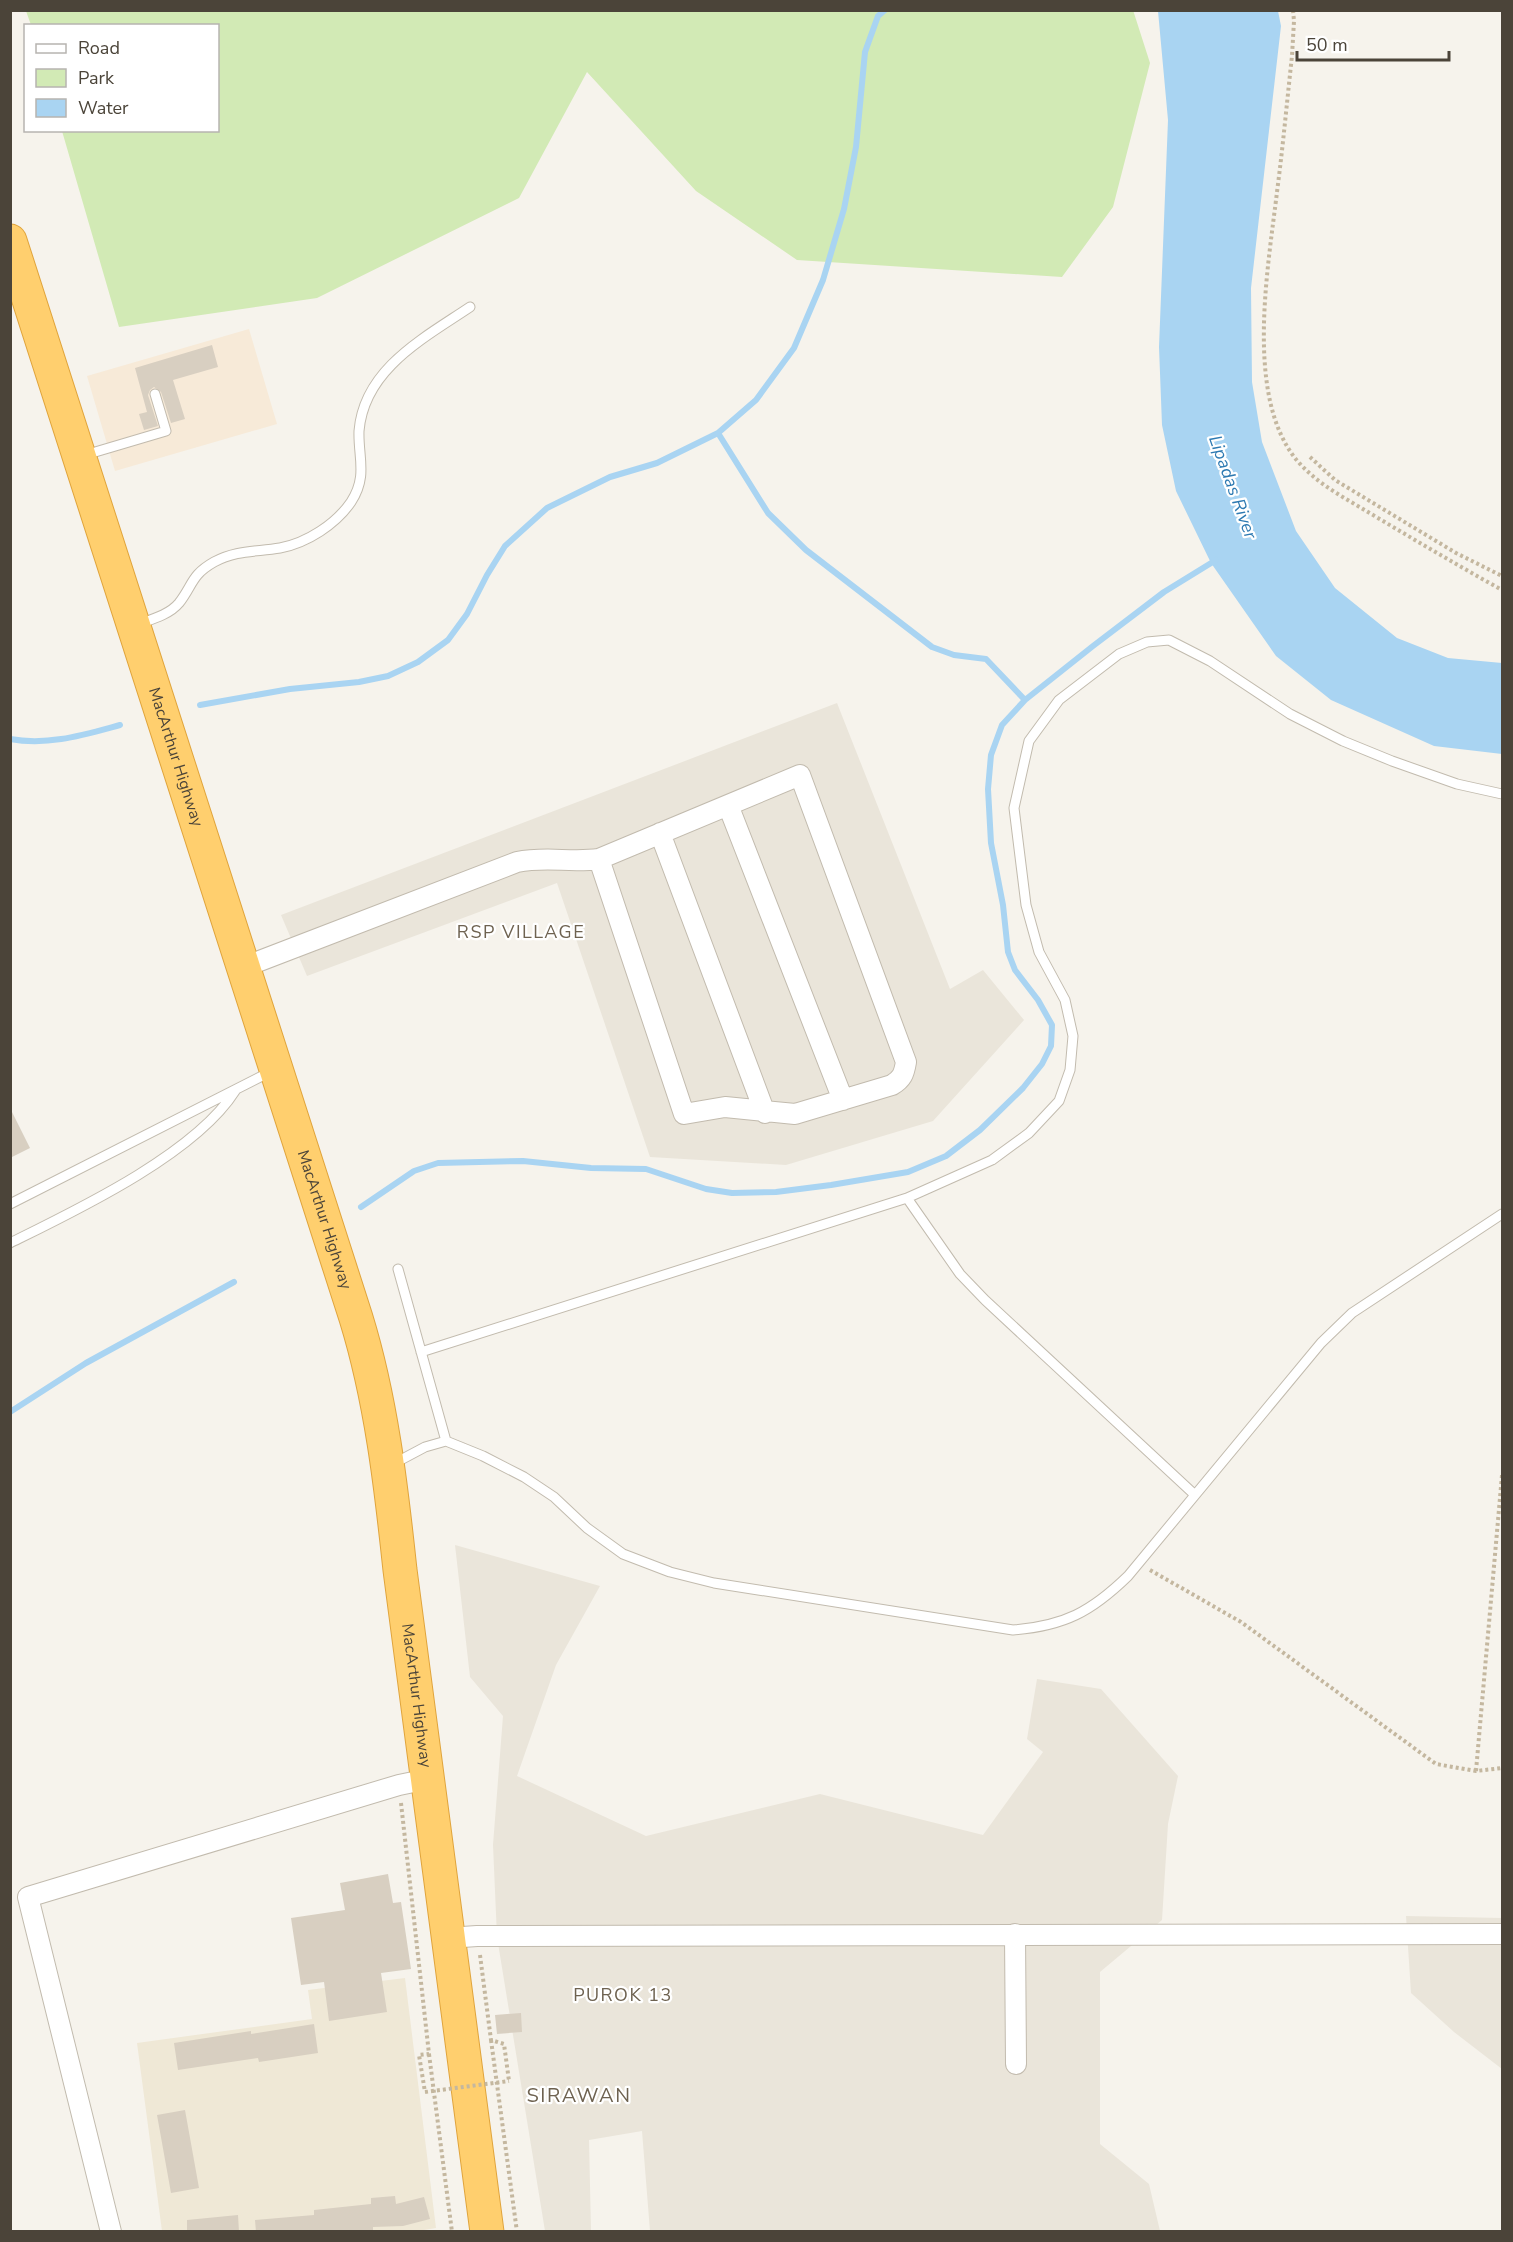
<svg xmlns="http://www.w3.org/2000/svg" width="1513" height="2242" viewBox="0 0 1513 2242" font-family="'Nunito Sans',sans-serif">
<style>
.residential{fill:#eae5da}
.commercial{fill:#f7ead8}
.education{fill:#efe8d6}
.green{fill:#d2eab5}
.water{fill:#a9d4f2}
.lines{fill:none;stroke-linecap:round;stroke-linejoin:round}
.stream{stroke:#a9d4f2;stroke-width:6}
.building{fill:#d8cfc1}
.lane-casing{stroke:#c2bbae;stroke-width:11}
.street-casing{stroke:#c2bbae;stroke-width:22}
.highway-casing{stroke:#e0a43c;stroke-width:35}
.path{stroke:#c4b79f;stroke-width:4;stroke-dasharray:3 3;stroke-linecap:butt}
.lane{stroke:#fff;stroke-width:9}
.street{stroke:#fff;stroke-width:20}
.highway{stroke:#ffcf6e;stroke-width:33}
.path-bridge{stroke:#c4b79f;stroke-width:4;stroke-dasharray:3 3;stroke-linecap:butt}
.labels{text-anchor:middle;dominant-baseline:central;stroke-width:4.5;stroke-linejoin:round;paint-order:stroke}
.street-label{font-size:16px;fill:#4b4439;stroke:#fff}
.water-label{font-size:18px;font-style:italic;fill:#2e7ab2;stroke:#fff}
.neighbourhood-label{font-size:18px;letter-spacing:1.5px;fill:#6e6250;stroke:#fff}
.quarter-label{font-size:20px;letter-spacing:1.5px;fill:#6e6250;stroke:#fff}
</style>
<rect width="100%" height="100%" fill="#f6f3ec"/>
<path class="residential" d="M 837,703 L 950,989 L 983,970 L 1024,1020 L 933,1121 L 786,1165 L 650,1157 L 557,883 L 307,976 L 281,915 Z
M 455,1545 L 600,1586 L 556,1665 L 517,1776 L 646,1836 L 820,1794 L 983,1835 L 1043,1752 L 1027,1739 L 1037,1679 L 1101,1689 L 1178,1776 L 1168,1824 L 1162,1920 L 1100,1972 L 1100,2144 L 1149,2184 L 1160,2231 L 650,2231 L 642,2131 L 589,2140 L 591,2231 L 545,2231 L 497,1937 L 493,1845 L 503,1716 L 470,1677 Z
M 1406,1916 L 1502,1918 L 1502,2069 L 1454,2032 L 1411,1993 Z"/>
<path class="commercial" d="M 249,329 L 277,424 L 115,471 L 87,376 Z"/>
<path class="education" d="M 405,1978 L 436,2228 L 412,2232 L 162,2231 L 137,2043 L 312,2019 L 308,1990 Z"/>
<path class="green" d="M 1133,10 L 1150,63 L 1113,207 L 1062,277 L 797,260 L 696,191 L 587,72 L 519,198 L 317,298 L 119,327 L 62,131 L 218,130 L 218,26 L 31,25 L 26,11 Z"/>
<path class="water" d="M 1158,11 L 1278,11 L 1281,26 L 1251,288 L 1252,382 L 1262,442 L 1296,531 L 1335,588 L 1397,638 L 1448,658 L 1502,663 L 1502,754 L 1434,746 L 1331,700 L 1276,656 L 1211,563 L 1176,491 L 1162,425 L 1159,347 L 1168,120 Z"/>
<g class="lines">
<path class="stream" d="M 718,433 L 768,513 L 806,550 L 932,647 L 954,655 L 986,659 L 1025,700
M 200,705 L 290,689 L 359,682 L 388,676 L 418,662 L 448,640 L 467,614 L 487,575 L 505,546 L 547,508 L 610,477 L 657,463 L 718,433 L 756,400 L 794,348 L 823,280 L 844,209 L 856,147 L 865,52 L 878,16 L 885,10
M 10,739 C 48,746 83,735 120,725
M 361,1207 L 414,1171 L 438,1163 L 523,1161 L 591,1168 L 646,1169 L 706,1189 L 732,1193 L 776,1192 L 831,1185 L 908,1172 L 946,1156 L 980,1130 L 1023,1088 L 1042,1064 L 1051,1046 L 1052,1025 L 1038,1000 L 1015,970 L 1008,952 L 1003,905 L 991,843 L 988,789 L 991,755 L 1002,725 L 1025,700 L 1093,646 L 1164,592 L 1216,560
M 10,1412 L 86,1363 L 234,1282"/>
</g>
<path class="building" d="M 212,345 L 218,367 L 173,380 L 185,419 L 171,423 L 161,392 L 154,387 L 150,390 L 148,395 L 158,426 L 144,430 L 139,414 L 147,412 L 135,368 Z
M 10,1108 L 30,1148 L 10,1158 Z
M 388,1874 L 393,1903 L 401,1902 L 411,1969 L 381,1973 L 387,2012 L 329,2021 L 324,1982 L 301,1985 L 291,1918 L 345,1910 L 340,1883 Z
M 521,2013 L 522,2032 L 497,2034 L 495,2015 Z
M 314,2024 L 318,2053 L 259,2062 L 258,2058 L 178,2070 L 174,2043 L 251,2031 L 251,2034 Z
M 185,2110 L 199,2188 L 171,2193 L 157,2115 Z
M 395,2196 L 396,2204 L 424,2197 L 430,2219 L 403,2226 L 373,2227 L 373,2232 L 256,2232 L 255,2220 L 314,2215 L 314,2210 L 371,2204 L 371,2198 Z
M 238,2215 L 239,2232 L 187,2232 L 187,2220 Z"/>
<g class="lines">
<defs>
<path id="lane" d="M 85,455 L 166,431 L 155,394
M 139,624 C 153,619 170,614 179,603 C 193,585 191,575 214,562 C 236,550 256,552 280,548 C 307,543 336,524 351,502 C 368,476 358,457 359,431 C 364,369 424,338 470,307
M 907,1198 L 960,1274 L 985,1300 L 1195,1495
M 10,1204 L 270,1072
M 10,1243 C 77,1210 195,1154 235,1091
M 398,1269 L 446,1441
M 421,1352 L 907,1198 L 992,1160 L 1029,1133 L 1059,1101 L 1070,1070 L 1073,1036 L 1065,1000 L 1039,952 L 1026,905 L 1014,808 L 1029,741 L 1059,700 L 1119,654 L 1147,642 L 1169,640 L 1210,661 L 1290,714 L 1343,741 L 1392,761 L 1457,784 L 1502,794
M 393,1464 L 425,1447 L 446,1441 L 483,1456 L 524,1477 L 554,1497 L 587,1528 L 623,1554 L 670,1572 L 714,1583 L 1013,1630 C 1064,1626 1091,1612 1128,1576 L 1321,1343 L 1352,1313 L 1502,1214"/>
<path id="street" d="M 728,805 L 843,1100
M 660,833 L 765,1113
M 244,967 L 517,862 C 547,856 570,863 599,859 L 800,775 L 906,1062 C 904,1074 902,1079 892,1085 L 795,1114 L 725,1107 L 684,1114 L 599,859
M 1015,1934 L 1016,2064
M 448,1938 L 477,1936 L 1502,1934
M 111,2232 L 28,1897 L 399,1785 L 428,1779"/>
<g id="highway">
<path id="s1" d="M 10,241 L 356,1318 C 381,1399 391,1485 400,1570 L 487,2232"/>
</g>
</defs>
<use href="#lane" class="lane-casing"/>
<use href="#street" class="street-casing"/>
<use href="#highway" class="highway-casing"/>
<path class="path" d="M 1293,10 L 1294,21 L 1292,56 C 1287,101 1283,146 1277,192 C 1268,268 1245,394 1295,458 C 1314,482 1343,497 1368,512 C 1413,539 1457,565 1502,590
M 1310,457 L 1335,480 L 1456,553 L 1502,576
M 1150,1570 L 1241,1622 L 1436,1764 L 1476,1771 L 1502,1768
M 1476,1771 L 1502,1475
M 401,1803 L 429,2054 L 419,2055 L 425,2092
M 480,1955 L 491,2040 L 504,2044 L 509,2081
M 491,2040 L 517,2232
M 429,2054 L 452,2232"/>
<use href="#lane" class="lane"/>
<use href="#street" class="street"/>
<use href="#highway" class="highway"/>
<path class="path-bridge" d="M 425,2092 L 509,2081"/>
</g>
<g class="labels">
<g class="street-label">
<text stroke="none"><textPath href="#s1" startOffset="542">MacArthur Highway</textPath></text>
<text stroke="none"><textPath href="#s1" startOffset="1028">MacArthur Highway</textPath></text>
<text stroke="none"><textPath href="#s1" startOffset="1514">MacArthur Highway</textPath></text>
</g>
<g class="water-label">
<text transform="translate(1233 487) rotate(70)">Lipadas River</text>
</g>
<g class="neighbourhood-label">
<text x="521" y="932">RSP VILLAGE</text>
<text x="623" y="1995">PUROK 13</text>
</g>
<g class="quarter-label">
<text x="579" y="2095">SIRAWAN</text>
</g>
</g>
<rect width="1513" height="2242" fill="none" stroke="#4b4439" stroke-width="24"/>
<rect x="24" y="24" width="195" height="108" fill="#ffffff" stroke="#b7b4b0" stroke-width="1.5"/>
<rect x="36" y="44" width="30" height="9" fill="#ffffff" stroke="#b7b4b0" stroke-width="1.5"/>
<text x="78" y="54" font-size="18" fill="#4b4439">Road</text>
<rect x="36" y="69" width="30" height="18" fill="#d2eab5" stroke="#b7b4b0" stroke-width="1.5"/>
<text x="78" y="84" font-size="18" fill="#4b4439">Park</text>
<rect x="36" y="99" width="30" height="18" fill="#a9d4f2" stroke="#b7b4b0" stroke-width="1.5"/>
<text x="78" y="114" font-size="18" fill="#4b4439">Water</text>
<path d="M1297 51v9h152v-9" fill="none" stroke="#4b4439" stroke-width="3"/>
<text x="1306" y="51" font-size="18" fill="#4b4439" stroke="#ffffff" stroke-width="4.5" paint-order="stroke">50 m</text>
</svg>
